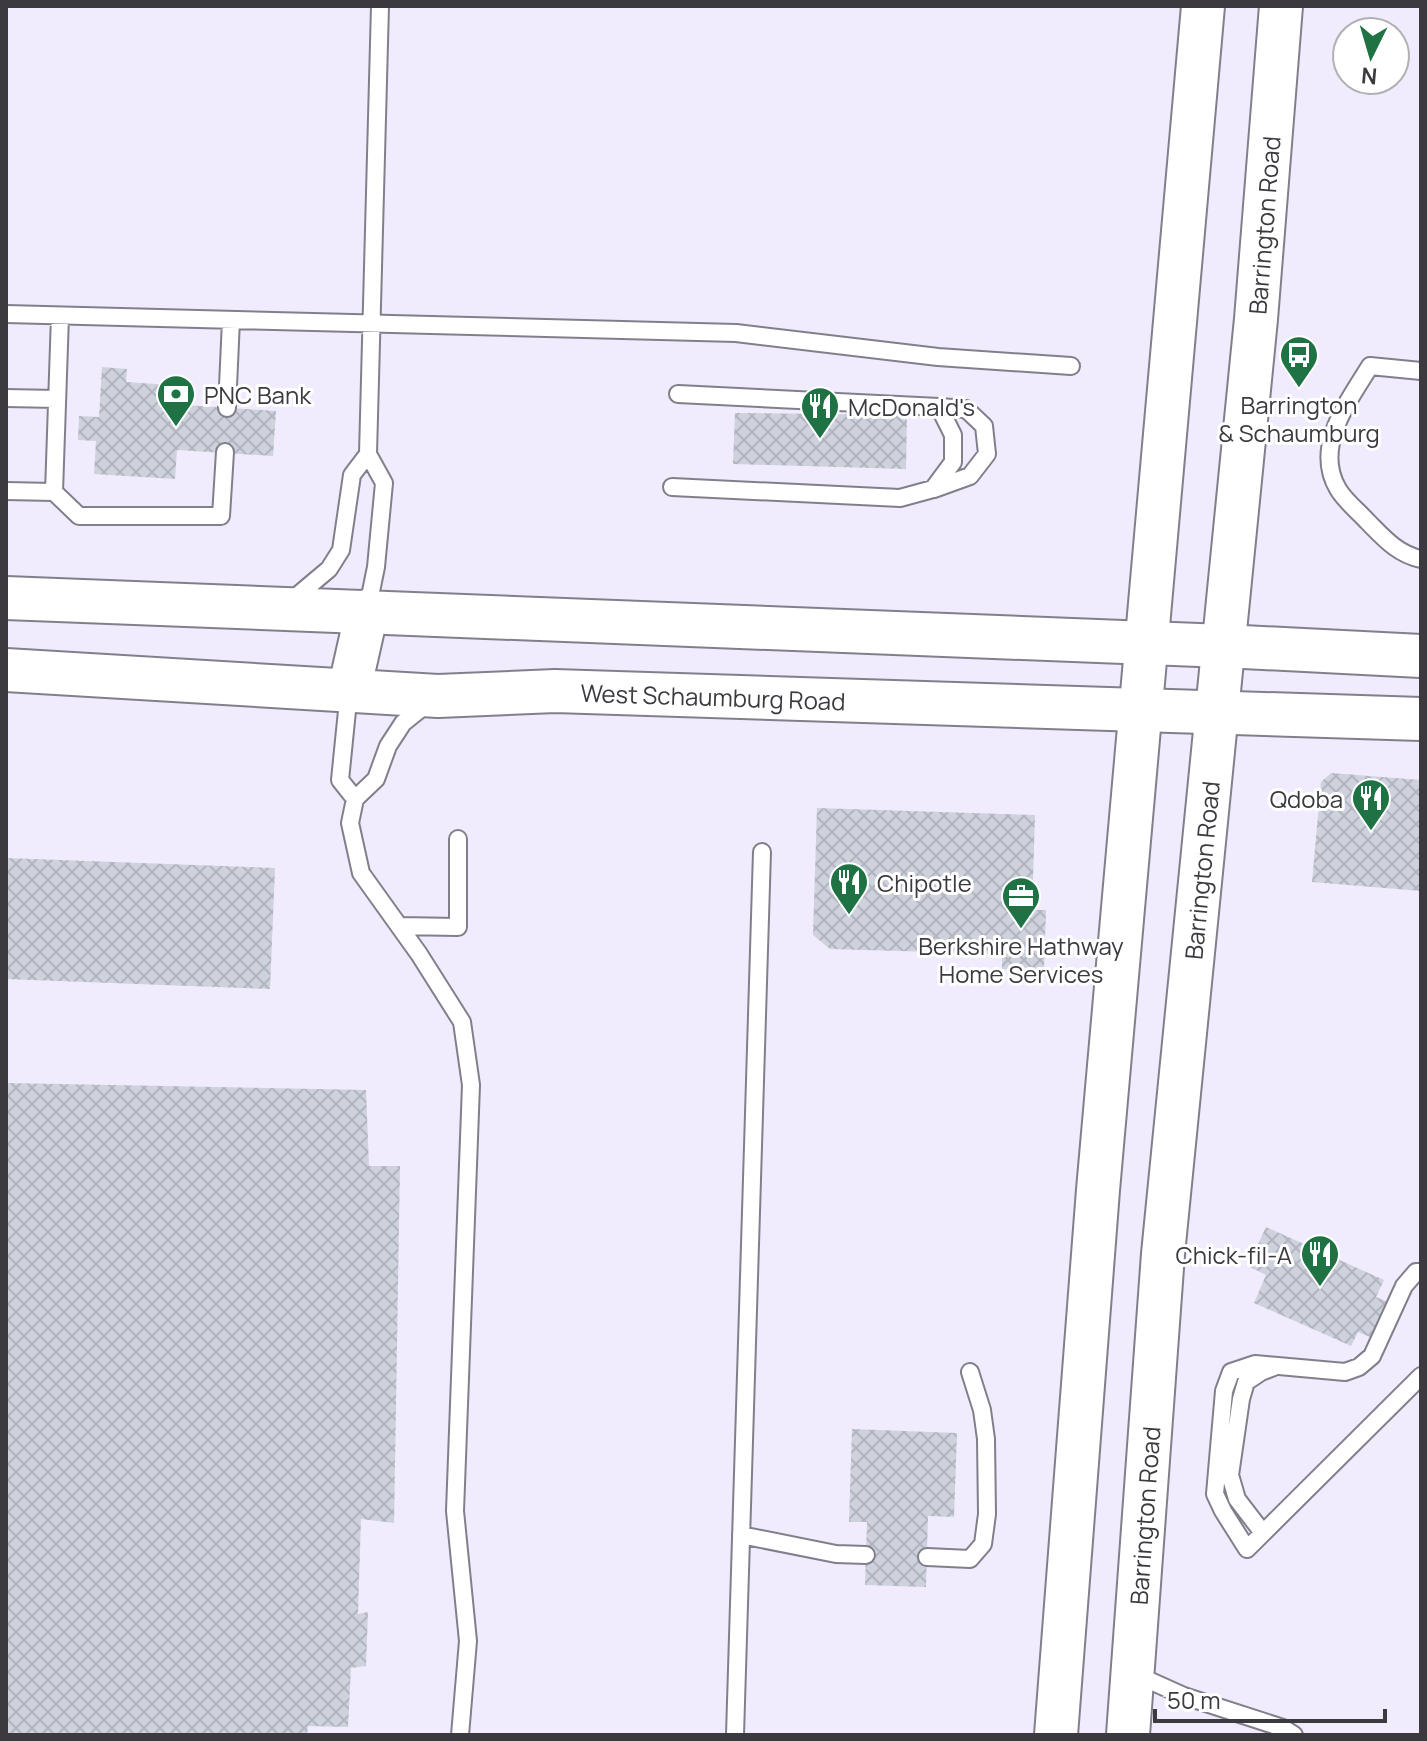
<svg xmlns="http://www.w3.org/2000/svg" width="1427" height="1741" viewBox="0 0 1427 1741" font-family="Manrope,sans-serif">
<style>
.built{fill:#f1ebfe;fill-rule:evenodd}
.building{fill:url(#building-cross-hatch)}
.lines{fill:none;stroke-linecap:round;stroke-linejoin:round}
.lane-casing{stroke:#827f8a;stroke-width:20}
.secondary-casing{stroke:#827f8a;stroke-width:46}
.lane{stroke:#fff;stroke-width:16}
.secondary{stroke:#fff;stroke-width:42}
.labels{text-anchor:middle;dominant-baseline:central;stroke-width:6;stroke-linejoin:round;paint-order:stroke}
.street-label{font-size:24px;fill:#3c3a3f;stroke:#fff}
.poi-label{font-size:24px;fill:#3c3a3f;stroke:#fff;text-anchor:start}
</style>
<defs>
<pattern id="building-cross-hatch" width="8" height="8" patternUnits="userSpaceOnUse" patternTransform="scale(2)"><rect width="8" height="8" fill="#ced2dd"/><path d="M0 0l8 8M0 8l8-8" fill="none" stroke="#b2b5bf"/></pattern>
</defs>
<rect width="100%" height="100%" fill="#fcfaff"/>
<path class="built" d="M 6,6 L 1421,6 L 1421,1735 L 6,1735 ZM 1347,32 L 1395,32 L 1395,80 L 1347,80 Z"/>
<path class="building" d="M 102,367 L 127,369 L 126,382 L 185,386 L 184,405 L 276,411 L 273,456 L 177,450 L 175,479 L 94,474 L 96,441 L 78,440 L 79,416 L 99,417 Z
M 735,413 L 907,415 L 906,469 L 733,464 Z
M 1331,773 L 1421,780 L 1421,891 L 1312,882 L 1321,782 Z
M 817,808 L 1035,815 L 1032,910 L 1046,910 L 1044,971 L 1002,969 L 1002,954 L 830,949 L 813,935 Z
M 6,858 L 275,868 L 270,989 L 6,979 Z
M 6,1083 L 366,1090 L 369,1166 L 400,1166 L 394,1523 L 361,1519 L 358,1614 L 368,1612 L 366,1666 L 351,1668 L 348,1727 L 308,1726 L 307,1735 L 6,1735 Z
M 1266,1227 L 1384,1280 L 1376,1297 L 1386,1301 L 1370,1337 L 1358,1332 L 1351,1346 L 1254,1303 L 1266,1275 L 1248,1266 Z
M 852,1429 L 957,1433 L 954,1517 L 928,1516 L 926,1587 L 865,1585 L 867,1522 L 849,1522 Z"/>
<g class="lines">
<defs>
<path id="lane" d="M 6,314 L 736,333 L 938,357 L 1071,366
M 60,316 L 54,492 L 79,516 L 221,516 L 225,452
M 1421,371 L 1370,366 C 1348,402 1313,447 1338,489 C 1345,501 1358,511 1367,521 C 1383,537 1397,554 1421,559
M 6,398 L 57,399
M 227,408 L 231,320
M 672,487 L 900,498 L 933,489 L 953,462 L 953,435 L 939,407 L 678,394
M 934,489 L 970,476 L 987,454 L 984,426 L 966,409 L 939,407
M 6,491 L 54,492
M 291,601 L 329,569 L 341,550 L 352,475 L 368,454
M 367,611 L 376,567 L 384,483 L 368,454 L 380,6
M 349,691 L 340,780 L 355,799
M 428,703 L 403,723 L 388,746 L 376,779 L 355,799 L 350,823 L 361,873 L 419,954 L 462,1022 L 471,1085 L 455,1511 L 468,1641 L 460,1735
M 399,926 L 458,927 L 458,839
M 1421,1272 L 1416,1272 L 1404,1286 L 1372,1356 L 1359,1367 L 1345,1372 L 1255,1364 L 1231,1372 L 1224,1391 L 1215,1494 L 1223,1511 L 1247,1549 L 1421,1376
M 1263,1533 L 1237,1499 L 1230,1475 L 1241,1399 L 1246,1382 L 1261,1372 L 1274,1367
M 741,1535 L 836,1554 L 866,1555
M 927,1557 L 970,1559 L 983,1544 L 987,1514 L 986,1439 L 982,1410 L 970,1372
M 1135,1674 L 1184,1696 L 1283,1728 L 1294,1735
M 735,1735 L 762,852"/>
<g id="secondary">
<path d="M 6,598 L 1224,646 L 1421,656"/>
<path id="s1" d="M 6,670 L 438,696 L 555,691 L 1421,719"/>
<path d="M 349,691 L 367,611"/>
<path d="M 1056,1735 L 1098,1190 L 1203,6"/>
<path id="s2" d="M 1128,1735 L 1163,1254 L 1256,319 L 1281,6"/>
</g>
</defs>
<use href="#lane" class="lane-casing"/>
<use href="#secondary" class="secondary-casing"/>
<use href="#lane" class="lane"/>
<use href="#secondary" class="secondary"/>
</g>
<defs>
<symbol id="bus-pin" viewBox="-11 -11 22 30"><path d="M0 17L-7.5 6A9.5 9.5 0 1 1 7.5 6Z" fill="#1e7244" stroke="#fff"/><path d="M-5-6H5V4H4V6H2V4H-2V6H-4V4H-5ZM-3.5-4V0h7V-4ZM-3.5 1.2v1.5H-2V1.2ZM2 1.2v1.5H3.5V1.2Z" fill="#fff"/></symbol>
<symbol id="bank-pin" viewBox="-11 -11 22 30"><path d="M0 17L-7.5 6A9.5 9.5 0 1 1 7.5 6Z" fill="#1e7244" stroke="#fff"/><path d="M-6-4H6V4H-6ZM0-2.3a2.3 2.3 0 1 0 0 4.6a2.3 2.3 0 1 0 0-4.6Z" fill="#fff"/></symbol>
<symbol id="restaurant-pin" viewBox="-11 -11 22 30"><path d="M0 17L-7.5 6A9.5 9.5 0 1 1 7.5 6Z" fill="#1e7244" stroke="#fff"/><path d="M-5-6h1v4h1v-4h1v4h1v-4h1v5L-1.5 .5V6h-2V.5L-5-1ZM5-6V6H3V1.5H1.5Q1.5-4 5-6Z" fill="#fff"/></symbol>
<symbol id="office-pin" viewBox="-11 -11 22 30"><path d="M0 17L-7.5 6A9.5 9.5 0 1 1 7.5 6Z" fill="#1e7244" stroke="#fff"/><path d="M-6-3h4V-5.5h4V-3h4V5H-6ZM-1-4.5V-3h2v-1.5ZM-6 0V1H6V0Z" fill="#fff"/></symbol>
</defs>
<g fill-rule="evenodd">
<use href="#bus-pin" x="1277" y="333" width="44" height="60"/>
<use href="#bank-pin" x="154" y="372" width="44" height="60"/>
<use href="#restaurant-pin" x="798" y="384" width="44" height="60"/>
<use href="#restaurant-pin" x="1349" y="776" width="44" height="60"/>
<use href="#restaurant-pin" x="827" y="860" width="44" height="60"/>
<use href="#office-pin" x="999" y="874" width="44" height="60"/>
<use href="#restaurant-pin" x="1298" y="1232" width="44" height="60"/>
</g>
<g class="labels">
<g class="street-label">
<text stroke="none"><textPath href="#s2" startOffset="1516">Barrington Road</textPath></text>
<text stroke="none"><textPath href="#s1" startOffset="708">West Schaumburg Road</textPath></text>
<text stroke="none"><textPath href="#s2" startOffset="868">Barrington Road</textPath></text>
<text stroke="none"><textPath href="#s2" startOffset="220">Barrington Road</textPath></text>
</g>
<g class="poi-label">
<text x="204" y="394">PNC Bank</text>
<text x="1299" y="404" text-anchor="middle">Barrington<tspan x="1299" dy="28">&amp; Schaumburg</tspan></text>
<text x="848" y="406">McDonald's</text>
<text x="1343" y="798" text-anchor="end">Qdoba</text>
<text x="877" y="882">Chipotle</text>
<text x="1021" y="945" text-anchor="middle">Berkshire Hathway<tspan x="1021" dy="28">Home Services</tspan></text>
<text x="1292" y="1254" text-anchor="end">Chick-fil-A</text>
</g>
</g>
<rect width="1427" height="1741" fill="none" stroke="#3c3a3f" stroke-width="16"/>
<g transform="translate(1371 56) rotate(185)"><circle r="38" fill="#ffffff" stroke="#b1b0b2" stroke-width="2"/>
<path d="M0-6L14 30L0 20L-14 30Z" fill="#1e7244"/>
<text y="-12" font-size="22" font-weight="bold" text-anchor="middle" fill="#3c3a3f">N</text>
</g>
<path d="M1155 1709v12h230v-12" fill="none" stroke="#3c3a3f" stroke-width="4"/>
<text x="1167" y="1709" font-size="24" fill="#3c3a3f" stroke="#ffffff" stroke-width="6" paint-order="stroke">50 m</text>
</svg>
